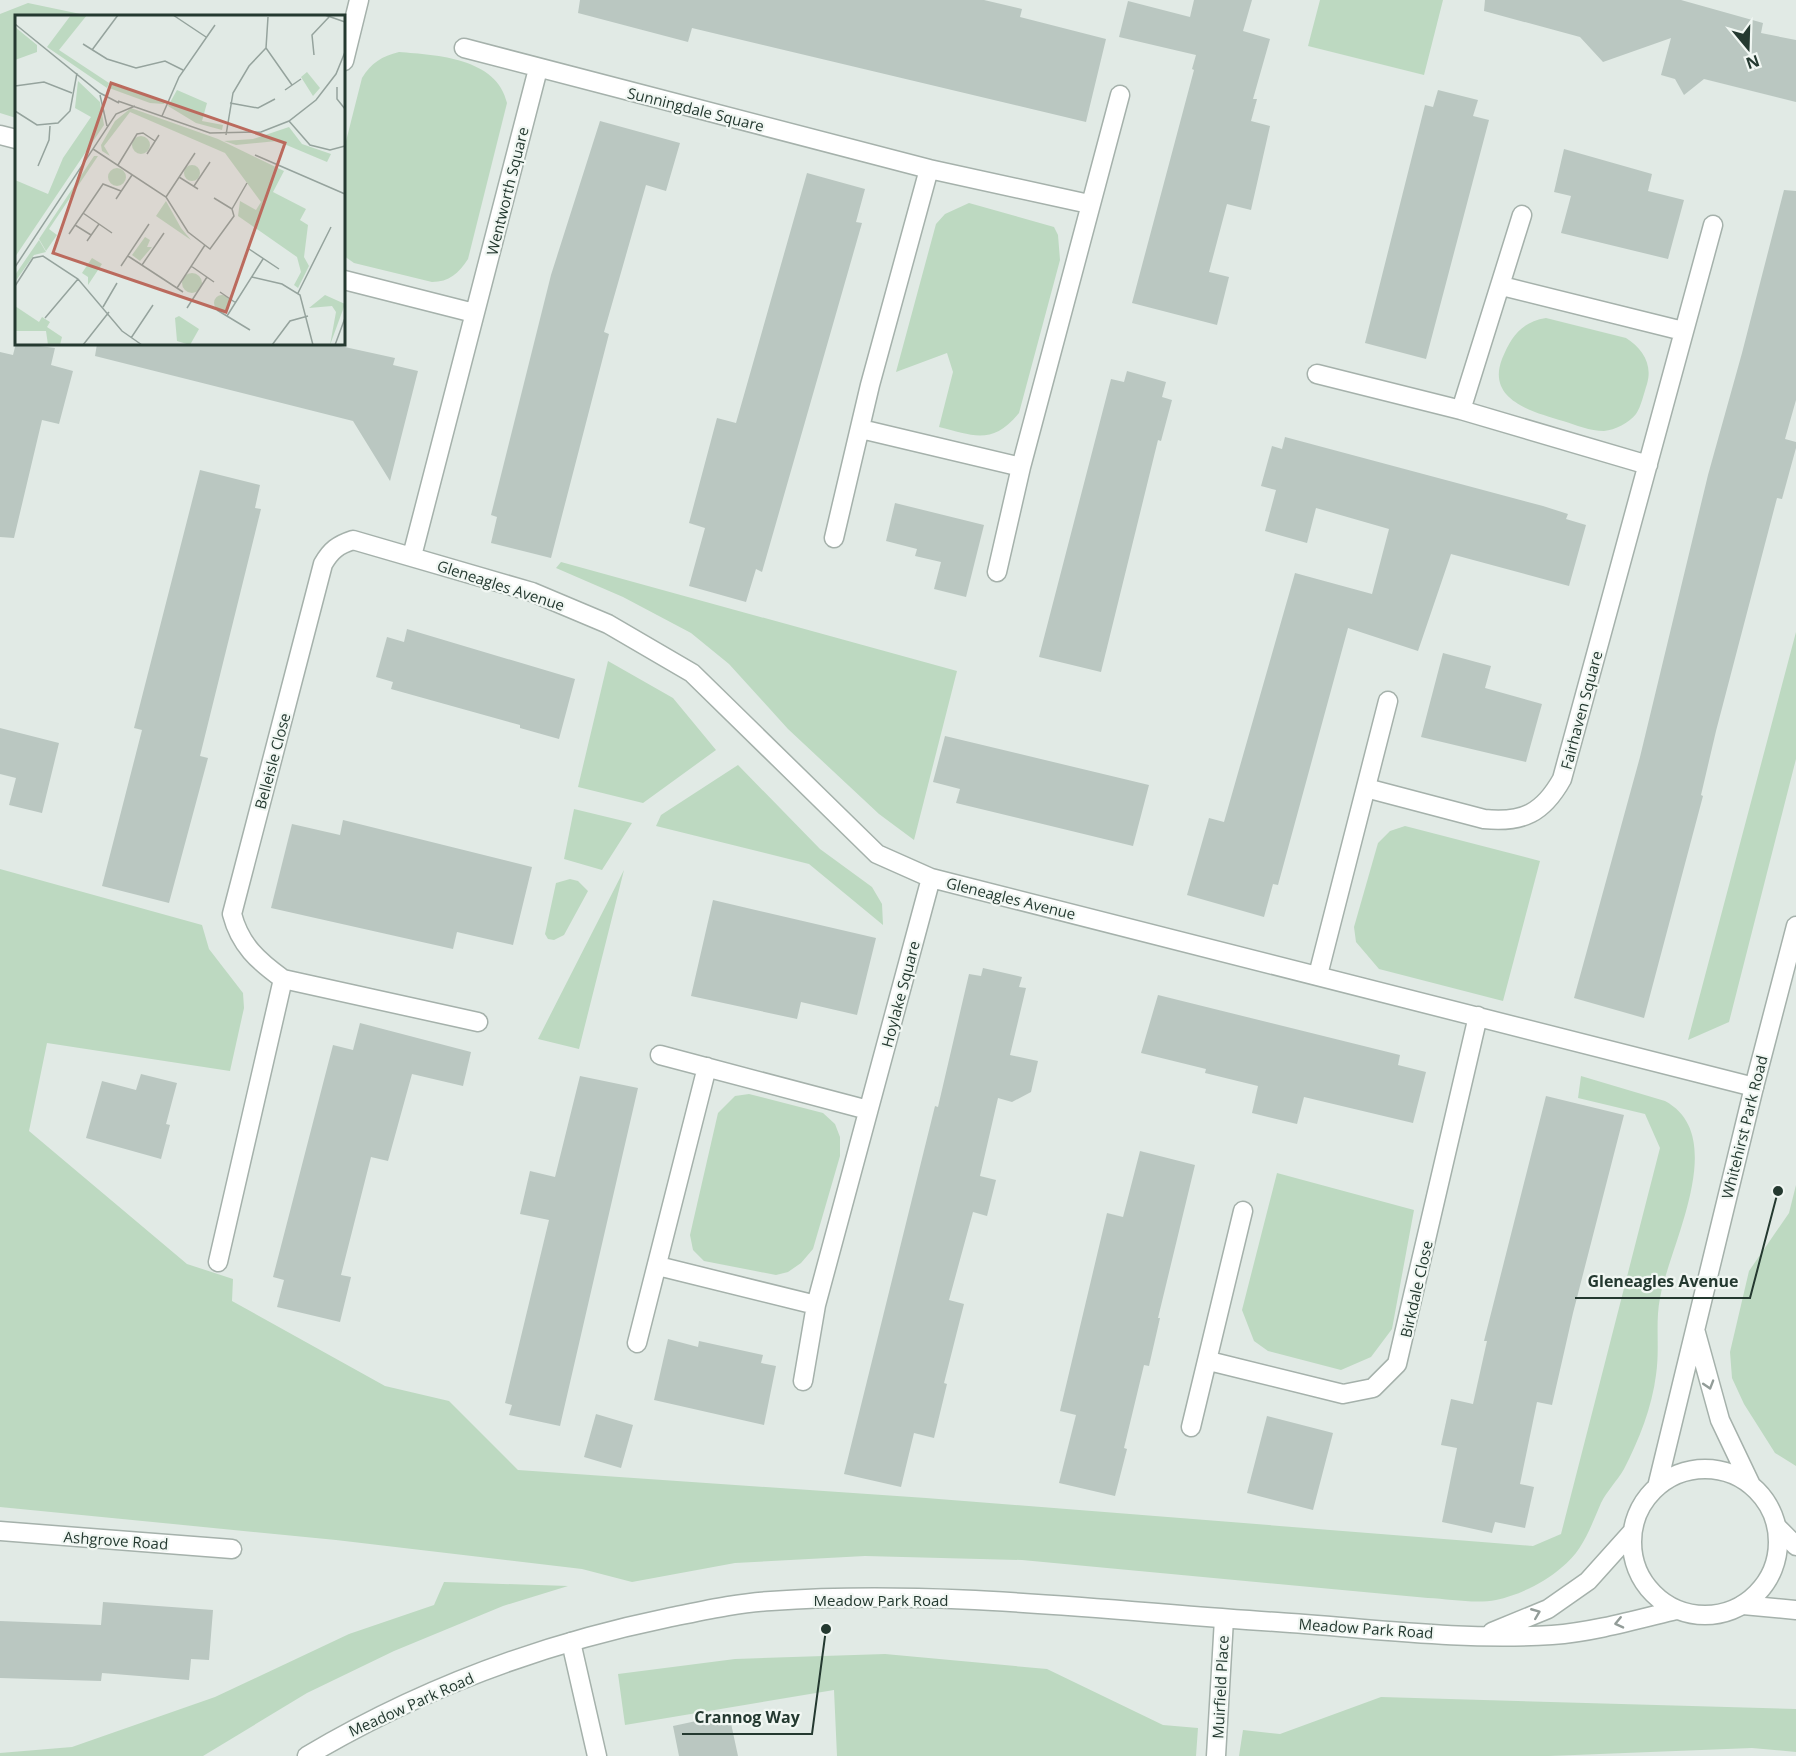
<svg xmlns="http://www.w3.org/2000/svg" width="1796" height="1756" viewBox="0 0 1796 1756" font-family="'Open Sans',sans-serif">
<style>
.green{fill:#bdd9c1}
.building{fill:#bac7c1}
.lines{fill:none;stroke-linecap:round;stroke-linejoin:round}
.minor-casing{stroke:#a5b1ab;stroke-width:21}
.tertiary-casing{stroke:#a5b1ab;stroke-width:21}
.minor{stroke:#fff;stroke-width:18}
.tertiary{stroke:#fff;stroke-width:18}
.oneway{stroke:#929c98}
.labels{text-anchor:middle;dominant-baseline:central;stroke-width:4.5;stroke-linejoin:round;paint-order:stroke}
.street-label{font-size:15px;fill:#243930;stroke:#f1f7f3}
.inset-road{fill:none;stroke:#95a39d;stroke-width:1.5}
.view{fill:#bb6a5d;fill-opacity:0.15;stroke:#bb6a5d;stroke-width:3}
.inset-edge{fill:none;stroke:#243930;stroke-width:3}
.leader{fill:none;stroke:#243930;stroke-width:2}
.callout-dot{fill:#243930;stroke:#f1f7f3;stroke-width:2}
.callout-label{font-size:16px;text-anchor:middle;font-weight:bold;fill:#243930;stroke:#f1f7f3;stroke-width:4.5;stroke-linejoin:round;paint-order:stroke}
</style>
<rect width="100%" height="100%" fill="#e1eae5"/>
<path class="green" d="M 1320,0 L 1443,0 L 1424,75 L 1308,46 Z
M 28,3 L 90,16 L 16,16 L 16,118 L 0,113 L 0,14 Z
M 399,52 C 437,55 497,58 507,103 L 468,259 C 459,273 449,282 432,282 L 354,263 L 344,256 L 344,149 L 362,78 C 371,63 382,56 399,52 Z
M 969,203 L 1054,227 L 1058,235 L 1060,260 L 1019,413 C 993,445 974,436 939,427 L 953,372 L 947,353 L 896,372 L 936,224 L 945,214 Z
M 1546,318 L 1626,338 C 1642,348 1653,364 1647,384 C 1644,393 1641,407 1636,414 C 1629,423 1615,430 1604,431 C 1590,431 1576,425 1563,421 C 1534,412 1486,401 1502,359 C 1511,337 1521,322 1546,318 Z
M 561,562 L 957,671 L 914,840 L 879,814 L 788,729 L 729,664 L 691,633 L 623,597 L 556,568 Z
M 1796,632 L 1796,759 L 1729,1022 L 1688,1040 Z
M 608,661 L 673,698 L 716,750 L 643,803 L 578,787 Z
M 738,765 L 820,849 L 872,887 L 882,904 L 883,925 L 809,864 L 656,826 L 661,815 Z
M 574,809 L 632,823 L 602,870 L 564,859 Z
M 1405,826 L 1540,861 L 1503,1001 L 1379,969 L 1356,942 L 1354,927 L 1378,843 L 1390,831 Z
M 0,869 L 202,925 L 209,949 L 243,993 L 244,1008 L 230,1071 L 47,1043 L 29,1131 L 187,1264 L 233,1279 L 232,1301 L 385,1386 L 449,1401 L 518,1470 L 926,1498 L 1533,1546 L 1561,1534 L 1660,1148 L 1645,1114 L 1578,1098 L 1581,1076 L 1665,1101 C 1730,1136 1670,1244 1660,1298 C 1655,1323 1660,1349 1656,1375 C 1652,1407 1639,1440 1624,1469 C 1617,1481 1607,1491 1601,1503 C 1590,1528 1583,1551 1561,1568 C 1544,1583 1519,1595 1496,1600 C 1476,1604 1449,1599 1428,1598 L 1022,1560 L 865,1556 L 735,1563 L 632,1582 L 582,1569 L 336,1540 L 0,1507 Z
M 624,870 L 579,1049 L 538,1039 Z
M 570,879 L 578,881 L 588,891 L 564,935 L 554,940 L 548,939 L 545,934 L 556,883 Z
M 749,1094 L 823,1113 L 835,1124 L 840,1137 L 840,1156 L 813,1249 L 801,1263 L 788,1272 L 776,1275 L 704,1261 L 693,1250 L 690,1235 L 718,1113 L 735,1096 Z
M 1277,1173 L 1414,1210 L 1392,1329 L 1371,1357 L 1341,1370 L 1268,1351 L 1254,1341 L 1242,1310 Z
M 1796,1185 L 1796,1466 L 1775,1453 L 1744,1404 L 1732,1378 L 1730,1352 L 1749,1271 L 1789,1213 Z
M 444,1582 L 568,1586 L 503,1606 L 394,1651 L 307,1693 L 203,1756 L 0,1756 L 0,1753 L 72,1747 L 215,1697 L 349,1634 L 434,1605 Z
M 885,1654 L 1047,1669 L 1163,1725 L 1198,1728 L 1196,1756 L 837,1756 L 834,1690 L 625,1725 L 618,1674 L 735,1659 Z
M 1381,1697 L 1796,1709 L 1796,1752 L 1752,1748 L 1549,1756 L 1239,1756 L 1243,1730 L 1280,1734 Z"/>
<path class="building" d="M 580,0 L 984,0 L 1022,9 L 1020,17 L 1106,39 L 1086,122 L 692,28 L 688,42 L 578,13 Z
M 1194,0 L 1252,0 L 1243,31 L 1270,39 L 1253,99 L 1257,99 L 1251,121 L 1270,126 L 1251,210 L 1227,204 L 1209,272 L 1229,277 L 1217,325 L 1132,303 L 1194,70 L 1192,69 L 1196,55 L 1119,37 L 1128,1 L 1190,17 Z
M 1485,0 L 1681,0 L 1763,23 L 1761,33 L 1796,40 L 1796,102 L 1704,79 L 1684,95 L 1675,79 L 1661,75 L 1671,38 L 1603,62 L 1580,37 L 1484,11 Z
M 1438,90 L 1478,100 L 1473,116 L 1489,120 L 1426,359 L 1365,343 L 1425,105 L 1433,107 Z
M 600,121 L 680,143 L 666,191 L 646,185 L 604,332 L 609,334 L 551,558 L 491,543 L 497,517 L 491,515 L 551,275 Z
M 1564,149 L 1652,174 L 1648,191 L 1684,200 L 1668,259 L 1561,233 L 1571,196 L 1554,192 Z
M 807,173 L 865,189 L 856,222 L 862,223 L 762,572 L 756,569 L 746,602 L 689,586 L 705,528 L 689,523 L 717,418 L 736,423 Z
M 1784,190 L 1796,191 L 1796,400 L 1785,439 L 1796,442 L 1796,448 L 1782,499 L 1777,498 L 1716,731 L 1701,795 L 1703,796 L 1644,1018 L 1574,998 L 1640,757 L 1708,475 L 1742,353 Z
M 16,343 L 55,348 L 51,365 L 73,371 L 59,424 L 42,420 L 14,538 L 0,537 L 0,352 L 13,355 Z
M 97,344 L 331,344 L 395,358 L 393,365 L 418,371 L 390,481 L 353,421 L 95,356 Z
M 1127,371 L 1166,382 L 1162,397 L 1172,400 L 1161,441 L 1158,440 L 1101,672 L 1039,657 L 1111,379 L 1124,382 Z
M 1285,437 L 1543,506 L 1568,514 L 1566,519 L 1586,525 L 1569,586 L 1451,554 L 1418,651 L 1348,628 L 1278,885 L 1273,884 L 1264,917 L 1187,895 L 1209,818 L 1224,822 L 1295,573 L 1372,594 L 1389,529 L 1316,508 L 1307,543 L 1265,531 L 1276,490 L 1261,486 L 1272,446 L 1282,449 Z
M 200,470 L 260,485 L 255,508 L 261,509 L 200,756 L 208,758 L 169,903 L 102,886 L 142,730 L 134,728 Z
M 895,503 L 984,525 L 966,597 L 934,589 L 941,562 L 915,556 L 917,549 L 886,541 Z
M 407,629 L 575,679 L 559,739 L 520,728 L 520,725 L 391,689 L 393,682 L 376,677 L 387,637 L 404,642 Z
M 1443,653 L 1491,666 L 1485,688 L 1542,704 L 1526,762 L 1421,737 Z
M 0,728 L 59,743 L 42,813 L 9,805 L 16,778 L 0,774 Z
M 945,736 L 1149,785 L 1133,846 L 956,803 L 960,789 L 933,782 Z
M 343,820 L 532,867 L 513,945 L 457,932 L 453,949 L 271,908 L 292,824 L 340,835 Z
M 713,900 L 876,938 L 857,1015 L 801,1002 L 797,1019 L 691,996 Z
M 983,968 L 1022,977 L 1019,987 L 1026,988 L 1010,1055 L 1038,1061 L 1031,1092 L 1012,1102 L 998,1098 L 980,1176 L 996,1180 L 987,1216 L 973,1212 L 949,1300 L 964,1304 L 944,1383 L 947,1384 L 934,1438 L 914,1433 L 901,1487 L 844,1474 L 935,1106 L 938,1107 L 969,974 L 981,976 Z
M 1158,995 L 1400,1055 L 1398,1065 L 1426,1072 L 1413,1123 L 1304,1097 L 1297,1124 L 1252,1113 L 1258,1086 L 1205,1073 L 1206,1069 L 1141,1053 Z
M 360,1023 L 471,1052 L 463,1086 L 412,1074 L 388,1161 L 371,1157 L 341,1275 L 351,1277 L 340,1322 L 277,1307 L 284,1280 L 273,1277 L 333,1045 L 353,1050 Z
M 141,1074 L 177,1083 L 166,1124 L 170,1125 L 161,1159 L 86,1138 L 102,1081 L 136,1090 Z
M 580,1076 L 638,1088 L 560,1426 L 509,1415 L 512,1405 L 505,1403 L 549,1220 L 520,1214 L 530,1171 L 555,1177 Z
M 1546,1096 L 1624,1115 L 1573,1313 L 1552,1405 L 1537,1402 L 1520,1484 L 1534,1487 L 1525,1528 L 1495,1522 L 1492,1533 L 1442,1522 L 1457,1448 L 1441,1445 L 1451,1399 L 1473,1404 L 1487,1341 L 1484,1341 Z
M 1140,1151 L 1195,1165 L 1158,1318 L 1160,1318 L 1149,1366 L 1144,1365 L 1124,1448 L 1127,1449 L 1115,1496 L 1059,1483 L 1076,1415 L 1060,1411 L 1107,1213 L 1123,1217 Z
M 668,1339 L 698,1347 L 699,1341 L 763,1355 L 761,1363 L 776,1366 L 764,1425 L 654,1400 Z
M 596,1414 L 633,1425 L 621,1468 L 584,1457 Z
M 1267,1416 L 1333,1433 L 1313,1510 L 1247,1493 Z
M 103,1602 L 213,1610 L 209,1660 L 191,1659 L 189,1680 L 102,1673 L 101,1681 L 0,1678 L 0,1621 L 101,1625 Z
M 729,1714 L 738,1756 L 679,1756 L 673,1726 Z"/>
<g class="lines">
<defs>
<path id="minor" d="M 464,48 L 929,169 L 1089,204
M 344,61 L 359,0
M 0,135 L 16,139
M 344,280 L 474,313
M 1502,286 L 1683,331
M 1317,374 L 1461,410 L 1648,465
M 1461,410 L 1522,215
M 861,429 L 1021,467
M 834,538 L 870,385 L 929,169
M 412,556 L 538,69
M 997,572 L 1021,467 L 1120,95
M 1366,788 L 1484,819 C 1523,823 1543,813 1562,779 L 1713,225
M 1318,975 L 1388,701
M 283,979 L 478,1022
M 660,1055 L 868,1110
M 218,1262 L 283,979 C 258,961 240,945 232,914 L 323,564 C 331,550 338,545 353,540 L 532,592 L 608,624 L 692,673 L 877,854 L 931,878 L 1754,1087
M 658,1266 L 816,1305
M 637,1343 L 707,1067
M 1209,1361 L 1343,1394 L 1373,1388 L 1397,1364 L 1478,1016
M 803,1381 L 816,1305 L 931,878
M 1191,1427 L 1243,1211
M 1777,1527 L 1796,1546
M 0,1531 L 232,1549
M 1743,1605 L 1796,1610
M 571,1642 L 597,1756
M 1216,1756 L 1224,1619"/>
<path id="tertiary" d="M 1696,1333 L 1720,1420 L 1751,1485
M1632 1542a73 73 0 1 1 146 0a73 73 0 1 1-146 0Z
M 1657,1487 L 1754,1087 L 1796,926
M 1492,1632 L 1548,1609 L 1588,1581 L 1632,1532
M 307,1756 C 418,1690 541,1644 667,1618 C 702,1611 736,1603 771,1601 C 940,1589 1109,1611 1277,1622 C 1368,1628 1461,1641 1552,1635 C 1593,1632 1635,1620 1676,1610"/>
</defs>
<use href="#minor" class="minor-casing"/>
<use href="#tertiary" class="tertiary-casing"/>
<use href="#minor" class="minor"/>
<use href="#tertiary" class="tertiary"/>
</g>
<defs><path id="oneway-chevron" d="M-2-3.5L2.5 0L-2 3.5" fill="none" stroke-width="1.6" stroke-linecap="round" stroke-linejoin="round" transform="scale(1.5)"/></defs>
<g class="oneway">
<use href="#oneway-chevron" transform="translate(1709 1385) rotate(73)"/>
<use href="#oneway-chevron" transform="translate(1536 1613) rotate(-22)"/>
<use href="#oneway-chevron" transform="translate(1619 1623) rotate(167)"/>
</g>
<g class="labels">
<g class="street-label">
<text transform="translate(696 109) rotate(14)">Sunningdale Square</text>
<text transform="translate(507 191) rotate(-76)">Wentworth Square</text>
<text transform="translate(501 585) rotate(18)">Gleneagles Avenue</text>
<text transform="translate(1581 710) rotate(-75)">Fairhaven Square</text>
<text transform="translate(272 761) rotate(-75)">Belleisle Close</text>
<text transform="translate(1011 898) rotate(14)">Gleneagles Avenue</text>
<text transform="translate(900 994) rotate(-75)">Hoylake Square</text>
<text transform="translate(1744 1127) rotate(-76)">Whitehirst Park Road</text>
<text transform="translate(1416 1289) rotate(-77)">Birkdale Close</text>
<text transform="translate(116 1540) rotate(4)">Ashgrove Road</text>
<text x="881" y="1600">Meadow Park Road</text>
<text transform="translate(1366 1628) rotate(4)">Meadow Park Road</text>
<text transform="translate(1220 1687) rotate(-87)">Muirfield Place</text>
<text transform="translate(411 1704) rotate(-24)">Meadow Park Road</text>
</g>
</g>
<g transform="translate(15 15)">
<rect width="330" height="330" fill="#e1eae5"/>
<path d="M 56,0 L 72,0 L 44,35 L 94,68 L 92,73 L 32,32 ZM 0,12 L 22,30 L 22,37 L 0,45 ZM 292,57 L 305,73 L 298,81 L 286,62 ZM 63,66 L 85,87 L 89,110 L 0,242 L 0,165 L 33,179 L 48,143 L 76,102 L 60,93 ZM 96,69 L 101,71 L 151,86 L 149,89 L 135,88 L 94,73 ZM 162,75 L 192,88 L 187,106 L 208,110 L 207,115 L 181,108 L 153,91 ZM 116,93 L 203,124 L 269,156 L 258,177 L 291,194 L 285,205 L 293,210 L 289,242 L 294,251 L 283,273 L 279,270 L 286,257 L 282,242 L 223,201 L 225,186 L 241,195 L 246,187 L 210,138 L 115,97 L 89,131 L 95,141 L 87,136 L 86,130 L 100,106 ZM 274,112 L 287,129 L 316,139 L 312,147 L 262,126 L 221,130 L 209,126 L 238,124 ZM117 130a9 9 0 1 1 18 0a9 9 0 1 1-18 0ZM 79,141 L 83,141 L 34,214 L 42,220 L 31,236 L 24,224 ZM169 158a8 8 0 1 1 16 0a8 8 0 1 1-16 0ZM93 162a9 9 0 1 1 18 0a9 9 0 1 1-18 0ZM 151,186 L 166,213 L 176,225 L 141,201 ZM 130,222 L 135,225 L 132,232 L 137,232 L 125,246 L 117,240 ZM 24,225 L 31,237 L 19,240 L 0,267 L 0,260 ZM 77,243 L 87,249 L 73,270 L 73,262 L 67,258 ZM167 268a10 10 0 1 1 20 0a10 10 0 1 1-20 0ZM 310,280 L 330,289 L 315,330 L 321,297 L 317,291 L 294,293 ZM199 288a8 8 0 1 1 16 0a8 8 0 1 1-16 0ZM 0,291 L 24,307 L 27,302 L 35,307 L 32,312 L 47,322 L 45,330 L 33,330 L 31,316 L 1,316 ZM 164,301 L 184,314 L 175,330 L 162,326 L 160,303 Z" fill="#bdd9c1"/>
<path class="inset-road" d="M 158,0 L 191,22M 310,0 L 330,7M 253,2 L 251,33 L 277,70M 0,9 L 85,78 L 104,88M 68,29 L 92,44 L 121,53 L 150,46 L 168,55M 77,35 L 103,0M 299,40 L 297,20 L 314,2M 0,71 L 29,67 L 57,78M 322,72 L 322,84 L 330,94M 270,75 L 286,64M 85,80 L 92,111M 103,86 L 195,118 L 246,117 L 274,106 L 301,85 L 321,59 L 330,37M 215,88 L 243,93 L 260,84M 0,96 L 22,110 L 43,108 L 55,96 L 62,58M 147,101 L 164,62 L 200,10M 274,106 L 295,130 L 315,135 L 330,131M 211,120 L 218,78 L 234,51 L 251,33M 78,134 L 151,182 L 173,217 L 195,234 L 219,201 L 217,194 L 232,168M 132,139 L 144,120M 240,140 L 330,179M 103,150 L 122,119 L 128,118 L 140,126M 23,151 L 34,125 L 35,111M 164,162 L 183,174M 179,171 L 195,147M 151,182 L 180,138M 199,183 L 217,194M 101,184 L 117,160M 68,198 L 97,218M 60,210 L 76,220M 54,219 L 88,169 L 106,176M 72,226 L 84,209M 234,234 L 264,254M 113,241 L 168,277M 127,250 L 149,218M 106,251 L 134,209M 176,251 L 199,267M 0,252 L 101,99 L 120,91M 237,262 L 267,269 L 285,280 L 298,330M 0,271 L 18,243 L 28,241 L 63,264 L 107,316 L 127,330M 162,273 L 190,230M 205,277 L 221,288M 283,278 L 316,212M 88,292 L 102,268M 172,293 L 192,262M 202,295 L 235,315M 212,301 L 248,244M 30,303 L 63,264M 116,323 L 138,290M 68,330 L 94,297M 257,330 L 275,306 L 293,301M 320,330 L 330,303"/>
<path class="view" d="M 96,68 L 270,128 L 211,297 L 38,238 Z"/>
<rect width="330" height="330" class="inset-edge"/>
</g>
<path class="leader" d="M1778 1191L1750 1298H1575M826 1629L812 1734H682"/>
<g class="callout-dot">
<circle cx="1778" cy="1191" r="6"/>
<circle cx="826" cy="1629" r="6"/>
</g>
<g class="callout-label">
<text x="1663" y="1287">Gleneagles Avenue</text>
<text x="747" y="1723">Crannog Way</text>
</g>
<g transform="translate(1748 48) rotate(161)" stroke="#f1f7f3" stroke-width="4.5" paint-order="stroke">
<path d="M0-4.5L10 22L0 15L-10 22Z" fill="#243930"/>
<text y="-9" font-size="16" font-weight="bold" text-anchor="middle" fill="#243930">N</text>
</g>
</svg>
